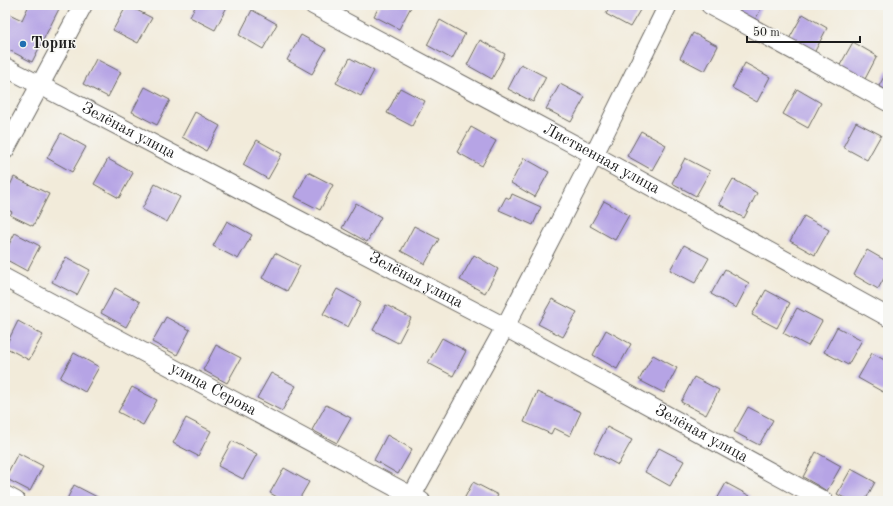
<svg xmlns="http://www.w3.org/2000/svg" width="893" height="506" viewBox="0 0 893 506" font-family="'Old Standard TT',serif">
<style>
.building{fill:#b6a4e5}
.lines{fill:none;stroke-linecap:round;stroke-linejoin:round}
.street-casing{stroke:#67645e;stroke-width:20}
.street{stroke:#fff;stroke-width:18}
.poi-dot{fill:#1f6fb2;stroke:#f6f6f2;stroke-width:1.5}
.labels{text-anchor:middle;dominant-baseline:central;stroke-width:3;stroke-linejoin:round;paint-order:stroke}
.poi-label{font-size:16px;font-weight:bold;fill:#1c1c1c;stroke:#f6f6f2;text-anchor:start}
.street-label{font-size:16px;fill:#1c1c1c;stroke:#f6f6f2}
</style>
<rect width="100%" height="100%" fill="#f6f6f2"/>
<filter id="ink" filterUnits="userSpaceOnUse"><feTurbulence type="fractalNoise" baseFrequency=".025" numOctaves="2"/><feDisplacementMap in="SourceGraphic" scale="8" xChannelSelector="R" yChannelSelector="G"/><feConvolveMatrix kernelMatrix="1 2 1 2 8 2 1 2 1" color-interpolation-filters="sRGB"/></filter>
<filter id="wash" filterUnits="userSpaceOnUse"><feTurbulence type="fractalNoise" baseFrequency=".012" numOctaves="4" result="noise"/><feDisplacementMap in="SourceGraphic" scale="16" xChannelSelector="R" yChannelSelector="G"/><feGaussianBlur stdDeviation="0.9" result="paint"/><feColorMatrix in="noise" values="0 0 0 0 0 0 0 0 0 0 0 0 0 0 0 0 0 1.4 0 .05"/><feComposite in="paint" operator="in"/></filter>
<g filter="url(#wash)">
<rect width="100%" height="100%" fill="#f2ebda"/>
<g id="blocks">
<path class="building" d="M 29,5 L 61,5 L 32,62 L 5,48 L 5,12 L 22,20 Z
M 127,5 L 152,18 L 138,43 L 113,30 Z
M 196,5 L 228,5 L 215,30 L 190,17 Z
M 380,5 L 412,5 L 399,29 L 374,16 Z
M 611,5 L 643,5 L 630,27 L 606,14 Z
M 731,5 L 763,5 L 754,22 L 729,8 Z
M 252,10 L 277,24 L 263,49 L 239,35 Z
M 803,14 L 827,28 L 814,53 L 789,39 Z
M 440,20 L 465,34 L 452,59 L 427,45 Z
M 693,33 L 718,46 L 705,71 L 680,58 Z
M 301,35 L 326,49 L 312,74 L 287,60 Z
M 480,40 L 505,54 L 492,79 L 467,65 Z
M 853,42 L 877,56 L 864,81 L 839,67 Z
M 350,58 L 374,71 L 361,96 L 336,83 Z
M 96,59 L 121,72 L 108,97 L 83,84 Z
M 745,63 L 770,77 L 757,102 L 732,88 Z
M 521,64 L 546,77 L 533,102 L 508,89 Z
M 888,69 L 888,91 L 879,86 Z
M 560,84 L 585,97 L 571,122 L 546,109 Z
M 145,87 L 170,100 L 157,125 L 132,112 Z
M 400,88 L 425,101 L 412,126 L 387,113 Z
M 797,89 L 821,103 L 808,128 L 783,114 Z
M 195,112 L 220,126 L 206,151 L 182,137 Z
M 856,122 L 881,135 L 867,160 L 843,147 Z
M 471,127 L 496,141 L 482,166 L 457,152 Z
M 641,131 L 666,145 L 652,170 L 627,156 Z
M 61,133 L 86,147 L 72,172 L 47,158 Z
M 257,140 L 282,154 L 268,179 L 243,165 Z
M 524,158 L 549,172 L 535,197 L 511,183 Z
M 685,158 L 710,171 L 696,196 L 672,183 Z
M 108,159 L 133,173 L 119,198 L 94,184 Z
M 308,172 L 333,185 L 320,210 L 295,197 Z
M 14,177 L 49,194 L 33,226 L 10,215 L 12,212 L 5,208 L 5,196 Z
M 733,179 L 757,193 L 744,218 L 719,204 Z
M 155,184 L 180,197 L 167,222 L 142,209 Z
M 512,194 L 541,207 L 533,225 L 499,210 L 506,197 L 510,199 Z
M 604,201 L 629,215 L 615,240 L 590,226 Z
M 356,203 L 381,217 L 367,242 L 342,228 Z
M 804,216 L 829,230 L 815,255 L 790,241 Z
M 227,221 L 252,235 L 238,259 L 213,246 Z
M 414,226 L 439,239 L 425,264 L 401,251 Z
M 15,233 L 40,246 L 27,271 L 5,259 L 5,252 Z
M 684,245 L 709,258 L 695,283 L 670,270 Z
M 867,250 L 888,262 L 888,271 L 878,289 L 854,275 Z
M 275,253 L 300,266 L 287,291 L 262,278 Z
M 474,255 L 498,269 L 485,293 L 460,280 Z
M 66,257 L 90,270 L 77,295 L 52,282 Z
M 725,269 L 749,283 L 736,308 L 711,294 Z
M 115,288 L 140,302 L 126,327 L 101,313 Z
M 337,289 L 361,302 L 348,327 L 323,314 Z
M 766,290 L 790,303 L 777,328 L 752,315 Z
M 552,299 L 577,312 L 563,337 L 538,324 Z
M 386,305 L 411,318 L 398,343 L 373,330 Z
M 797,308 L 822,321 L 808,346 L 783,333 Z
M 166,317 L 190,330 L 177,355 L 152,342 Z
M 18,321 L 43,335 L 29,360 L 5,347 Z
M 837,327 L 862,340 L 848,365 L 824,352 Z
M 606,330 L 631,344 L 617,369 L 593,355 Z
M 442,338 L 466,351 L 453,376 L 428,363 Z
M 216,345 L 241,358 L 227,383 L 203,370 Z
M 74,353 L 99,367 L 85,392 L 60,378 Z
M 872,353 L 888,362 L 888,382 L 883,392 L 858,378 Z
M 653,355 L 677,368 L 664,393 L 639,380 Z
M 271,373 L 296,386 L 282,411 L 257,398 Z
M 694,377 L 719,390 L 706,415 L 681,402 Z
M 132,387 L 157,400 L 143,425 L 118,412 Z
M 537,392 L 581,412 L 570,436 L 554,428 L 551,434 L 524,422 Z
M 326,405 L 351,418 L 337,443 L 312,430 Z
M 748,407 L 773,420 L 759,445 L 734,432 Z
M 186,418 L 211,431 L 198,456 L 173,443 Z
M 607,427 L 632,440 L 618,465 L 594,452 Z
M 387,435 L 412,449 L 398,474 L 374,460 Z
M 232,441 L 257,454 L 243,479 L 218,466 Z
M 659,448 L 684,461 L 670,486 L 645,472 Z
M 816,452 L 841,466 L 827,491 L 803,477 Z
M 18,453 L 43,466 L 30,491 L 5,478 Z
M 284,468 L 309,482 L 298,501 L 284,501 L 270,493 Z
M 851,469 L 875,482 L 865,501 L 850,501 L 837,494 Z
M 473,482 L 498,495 L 495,501 L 463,501 Z
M 726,483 L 750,496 L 748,501 L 716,501 Z
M 74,485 L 99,498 L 98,501 L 66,501 Z"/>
</g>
</g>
<g filter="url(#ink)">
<use href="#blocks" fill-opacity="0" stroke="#67645e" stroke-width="1"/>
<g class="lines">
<defs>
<g id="street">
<path id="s1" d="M 313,5 L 594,155 L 888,317"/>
<path d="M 710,5 L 888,102"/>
<path id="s2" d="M 5,67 L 505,327 L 824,501"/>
<path d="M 5,150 L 83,5"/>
<path id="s3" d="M 5,278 L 421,501"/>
<path d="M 5,495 L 16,501"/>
<path d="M 409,501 L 505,327 L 594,155 L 668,5"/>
</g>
</defs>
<use href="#street" class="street-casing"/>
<use href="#street" class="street"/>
</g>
</g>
<circle class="poi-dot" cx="23" cy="44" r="4"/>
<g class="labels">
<g class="poi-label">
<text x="31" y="44">Торик</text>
</g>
<g class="street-label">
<text stroke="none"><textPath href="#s2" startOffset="139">Зелёная улица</textPath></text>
<text stroke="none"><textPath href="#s1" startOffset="327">Лиственная улица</textPath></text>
<text stroke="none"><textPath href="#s2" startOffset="463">Зелёная улица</textPath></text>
<text stroke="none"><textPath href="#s3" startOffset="236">улица Серова</textPath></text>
<text stroke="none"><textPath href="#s2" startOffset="787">Зелёная улица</textPath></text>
</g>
</g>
<rect width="893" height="506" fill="none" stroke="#f6f6f2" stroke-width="20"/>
<path d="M747 36v6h113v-6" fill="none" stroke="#1c1c1c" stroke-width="2"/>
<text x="753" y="36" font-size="12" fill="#1c1c1c" stroke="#f6f6f2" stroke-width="3" paint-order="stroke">50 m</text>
</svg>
